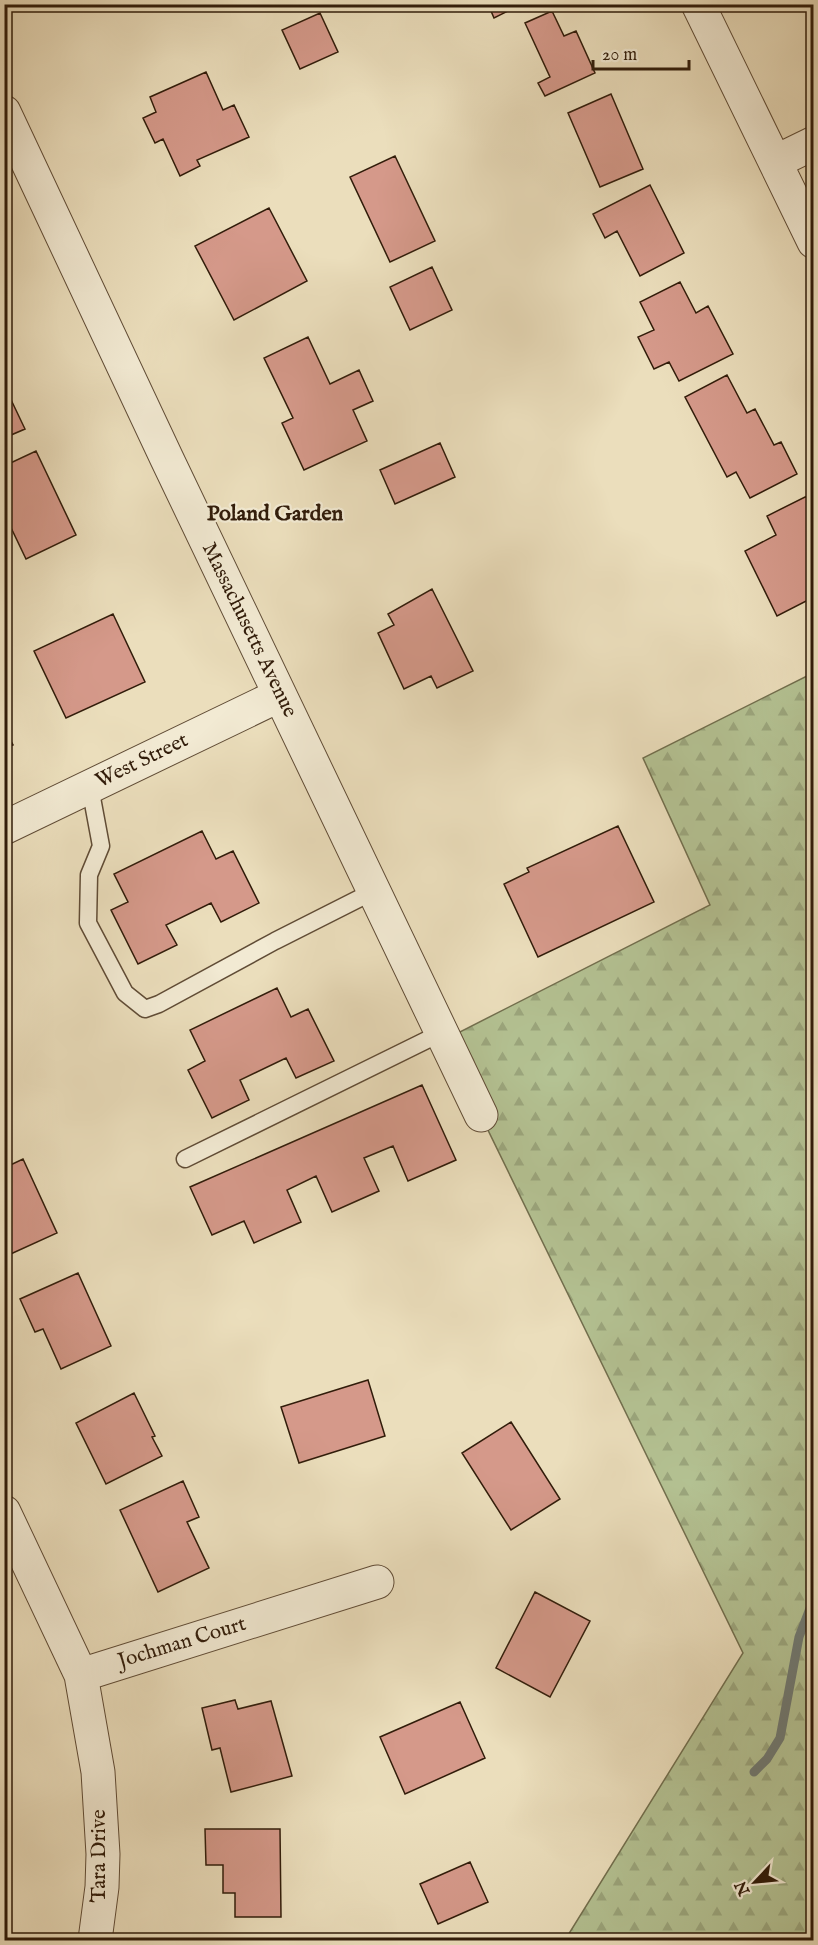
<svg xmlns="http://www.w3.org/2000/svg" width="818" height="1945" viewBox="0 0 818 1945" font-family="'IM FELL English',serif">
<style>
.forest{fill:url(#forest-firs);stroke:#726f4e;stroke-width:1.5}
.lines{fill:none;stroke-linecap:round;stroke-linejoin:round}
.stream{stroke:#717b74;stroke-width:9}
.building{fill:#d5998a;stroke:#311c0a;stroke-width:1.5}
.service-casing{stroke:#604c36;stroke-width:19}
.minor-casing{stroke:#604c36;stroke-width:35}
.service{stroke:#f2ead3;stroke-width:16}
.minor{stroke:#f2ead3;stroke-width:33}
.labels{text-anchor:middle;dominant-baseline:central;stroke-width:4.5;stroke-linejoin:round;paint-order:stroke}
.street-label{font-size:21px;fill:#311c0a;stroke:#f2ead3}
.neighbourhood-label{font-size:22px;font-weight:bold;fill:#311c0a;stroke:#f2ead3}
</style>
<defs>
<pattern id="forest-firs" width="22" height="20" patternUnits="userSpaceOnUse" patternTransform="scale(1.5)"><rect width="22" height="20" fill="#b4c293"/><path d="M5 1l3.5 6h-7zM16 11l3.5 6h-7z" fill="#9ba67d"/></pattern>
</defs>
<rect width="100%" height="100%" fill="#ebdebc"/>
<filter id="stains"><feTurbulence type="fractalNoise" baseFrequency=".00333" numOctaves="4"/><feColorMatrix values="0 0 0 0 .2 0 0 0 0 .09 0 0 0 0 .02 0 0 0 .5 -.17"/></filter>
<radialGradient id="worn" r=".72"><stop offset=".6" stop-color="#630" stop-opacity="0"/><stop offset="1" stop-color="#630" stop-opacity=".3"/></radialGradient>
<path class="forest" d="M 813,673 L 813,1940 L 565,1940 L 743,1653 L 444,1040 L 710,905 L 643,758 Z"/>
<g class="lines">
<path class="stream" d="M 754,1772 L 767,1759 L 780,1738 L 799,1637 L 814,1598"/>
</g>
<path class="building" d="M 488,4 L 522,4 L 494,18 Z
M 552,11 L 564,36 L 576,31 L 595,73 L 545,96 L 538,83 L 550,77 L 525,23 Z
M 320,13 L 338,52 L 300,69 L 282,30 Z
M 206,72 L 223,110 L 234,105 L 249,137 L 197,160 L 200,166 L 180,176 L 163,139 L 155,143 L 143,118 L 156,112 L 150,97 Z
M 611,94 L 643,169 L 600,187 L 568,113 Z
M 395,156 L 435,241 L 390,262 L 350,177 Z
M 650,185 L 684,253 L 640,276 L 617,231 L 605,238 L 593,214 Z
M 269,208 L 307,281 L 234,320 L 195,246 Z
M 432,267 L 452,310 L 410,330 L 390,287 Z
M 680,282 L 696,313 L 708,306 L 733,354 L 679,381 L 669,362 L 654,369 L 638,337 L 654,330 L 640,302 Z
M 308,337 L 330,384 L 359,370 L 373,401 L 353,410 L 367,441 L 304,470 L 282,423 L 293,418 L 264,358 Z
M 727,375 L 747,413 L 755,409 L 774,445 L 781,442 L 797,474 L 750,498 L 736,472 L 727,477 L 685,397 Z
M 4,385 L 25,429 L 4,438 Z
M 440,443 L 455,477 L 395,504 L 380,470 Z
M 36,451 L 76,535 L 26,559 L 4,513 L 4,466 Z
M 807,496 L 814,509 L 814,607 L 810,599 L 777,616 L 745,551 L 776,535 L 767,516 Z
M 432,589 L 473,671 L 437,688 L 431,676 L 404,689 L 378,633 L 394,625 L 388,614 Z
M 113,614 L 145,682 L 66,718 L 34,651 Z
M 4,728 L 13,745 L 4,749 Z
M 618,826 L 654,902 L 538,957 L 504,884 L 529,872 L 527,868 Z
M 202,831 L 216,859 L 233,851 L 259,903 L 221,922 L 211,903 L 166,925 L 177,945 L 138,964 L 111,910 L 128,902 L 114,874 Z
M 277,988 L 291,1017 L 308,1009 L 334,1061 L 296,1078 L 286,1058 L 240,1080 L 249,1100 L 212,1118 L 188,1070 L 205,1061 L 190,1030 Z
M 422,1085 L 456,1160 L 408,1181 L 393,1146 L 364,1158 L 379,1191 L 332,1212 L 316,1176 L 287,1190 L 301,1222 L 254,1243 L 244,1221 L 212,1235 L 190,1187 Z
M 23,1159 L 57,1233 L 4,1257 L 4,1168 Z
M 78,1273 L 111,1346 L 61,1369 L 43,1329 L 35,1332 L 20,1299 Z
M 368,1380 L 385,1436 L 299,1463 L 281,1407 Z
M 134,1393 L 155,1436 L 152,1437 L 162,1456 L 106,1484 L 76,1423 Z
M 511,1422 L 560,1499 L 511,1530 L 462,1453 Z
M 183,1481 L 199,1517 L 187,1522 L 209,1568 L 158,1592 L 120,1510 Z
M 535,1592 L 590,1621 L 550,1697 L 496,1668 Z
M 235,1700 L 238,1709 L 271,1701 L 292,1776 L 231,1792 L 220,1748 L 212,1750 L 202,1708 Z
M 460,1702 L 485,1758 L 405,1794 L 380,1737 Z
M 205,1829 L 280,1829 L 281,1917 L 235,1917 L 235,1893 L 223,1893 L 223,1865 L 206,1865 Z
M 470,1862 L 488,1902 L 438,1924 L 420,1884 Z"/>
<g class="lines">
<defs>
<path id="service" d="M 90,787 L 101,846 L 89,875 L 88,923 L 125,993 L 145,1009 L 159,1004 L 275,941 L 374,891
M 185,1159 L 441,1033"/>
<path id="minor" d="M 698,4 L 814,242
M 4,112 L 167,459 L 481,1115
M 775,162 L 814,143
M 4,828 L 280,695
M 4,1512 L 81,1675 L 98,1772 L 103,1854 L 102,1887 L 95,1940
M 81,1675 L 377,1582"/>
</defs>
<use href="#service" class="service-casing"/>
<use href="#minor" class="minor-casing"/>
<use href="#service" class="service"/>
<use href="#minor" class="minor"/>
</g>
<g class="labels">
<g class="street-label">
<text transform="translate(249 630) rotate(64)">Massachusetts Avenue</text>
<text transform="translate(142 761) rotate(-26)">West Street</text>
<text transform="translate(182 1643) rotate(-17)">Jochman Court</text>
<text transform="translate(99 1856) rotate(-90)">Tara Drive</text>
</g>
<g class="neighbourhood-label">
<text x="275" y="514">Poland Garden</text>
</g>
</g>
<rect width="818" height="1945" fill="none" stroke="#ebdebc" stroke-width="24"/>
<rect x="6" y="6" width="806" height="1933" fill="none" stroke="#311c0a" stroke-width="3"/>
<rect x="12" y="12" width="794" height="1921" fill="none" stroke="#311c0a" stroke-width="1.5"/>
<g transform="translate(755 1882) rotate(244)" stroke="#f2ead3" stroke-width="4.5" paint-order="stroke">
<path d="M0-4.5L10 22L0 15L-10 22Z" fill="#311c0a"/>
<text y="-9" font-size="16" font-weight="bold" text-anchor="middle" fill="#311c0a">N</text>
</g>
<path d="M593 60v9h96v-9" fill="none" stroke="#311c0a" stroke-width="3"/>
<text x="602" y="60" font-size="18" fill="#311c0a" stroke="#f2ead3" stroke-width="4.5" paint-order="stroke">20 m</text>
<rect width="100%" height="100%" filter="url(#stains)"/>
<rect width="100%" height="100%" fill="url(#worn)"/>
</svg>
